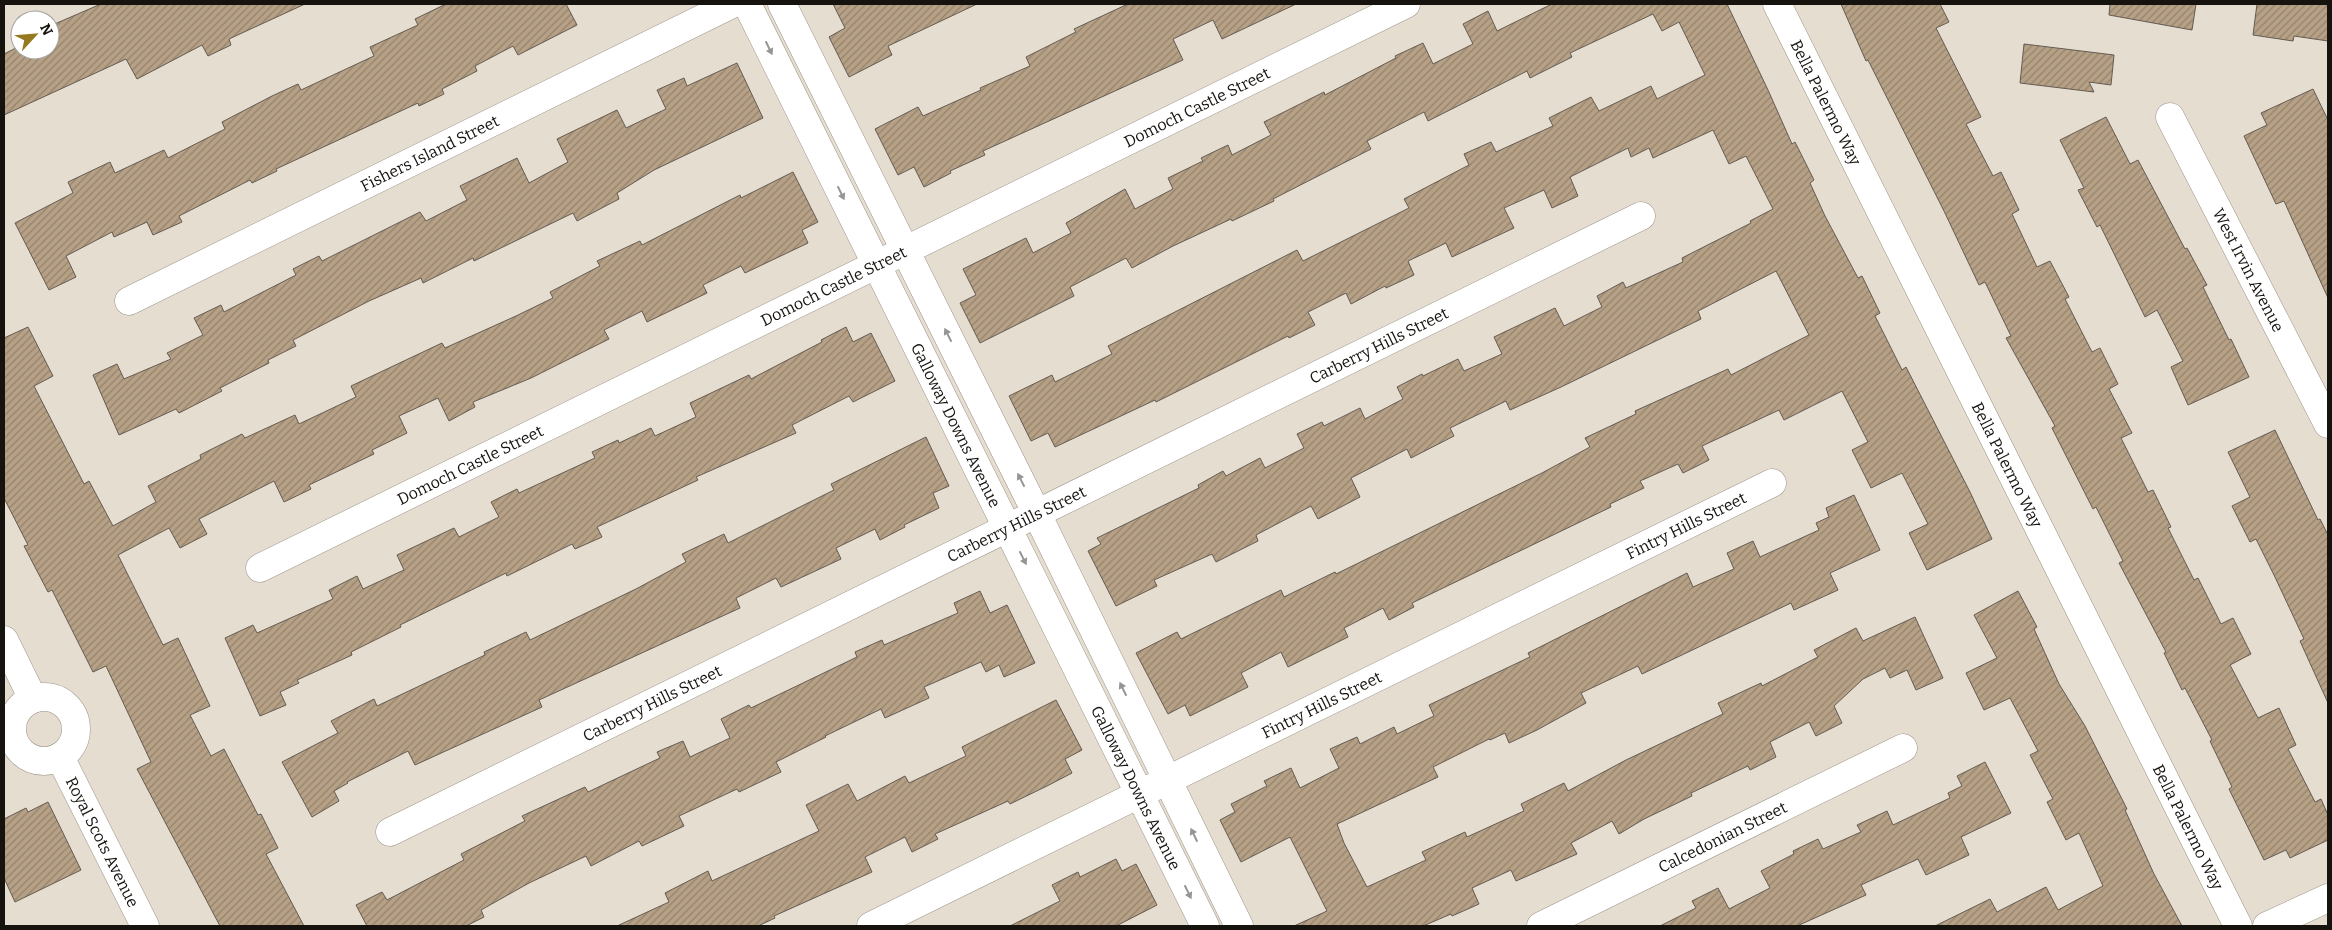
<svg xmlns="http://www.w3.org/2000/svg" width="2332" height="930" viewBox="0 0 2332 930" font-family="Bitter,serif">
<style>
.building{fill:url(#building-hatch);stroke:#635b52}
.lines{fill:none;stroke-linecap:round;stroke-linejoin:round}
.minor-casing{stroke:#9f968b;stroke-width:29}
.minor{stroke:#fff;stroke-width:28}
.oneway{fill:#969593}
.labels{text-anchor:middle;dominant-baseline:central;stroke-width:4;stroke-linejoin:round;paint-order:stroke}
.street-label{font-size:16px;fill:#16130f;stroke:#fff}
</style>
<defs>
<pattern id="building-hatch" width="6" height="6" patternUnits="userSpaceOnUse" patternTransform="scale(1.25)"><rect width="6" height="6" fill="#b7a186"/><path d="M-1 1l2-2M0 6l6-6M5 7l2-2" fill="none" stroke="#94826c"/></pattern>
</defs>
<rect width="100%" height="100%" fill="#e6ddd1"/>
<path class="building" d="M 101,4 L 305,4 L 229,39 L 231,45 L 208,56 L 202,45 L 137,79 L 126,59 L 4,115 L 4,54 L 20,46 L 20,50 L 50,50 L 50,26 Z
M 446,4 L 566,4 L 577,25 L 518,55 L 513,46 L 475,66 L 477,71 L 442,89 L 444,94 L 419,106 L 418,103 L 276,169 L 277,171 L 252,183 L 250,180 L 179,216 L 182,222 L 153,235 L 147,222 L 114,237 L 112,232 L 66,256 L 76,277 L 49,290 L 15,223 L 73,193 L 68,182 L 110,162 L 115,173 L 164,150 L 168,158 L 225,129 L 222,122 L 272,96 L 298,84 L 301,90 L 374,56 L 370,47 L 418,25 L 415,19 Z
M 833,4 L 977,4 L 888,46 L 892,55 L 849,77 L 829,37 L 845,28 Z
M 1128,4 L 1296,4 L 1222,39 L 1213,20 L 1173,39 L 1183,60 L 983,151 L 985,155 L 950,171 L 951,173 L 924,187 L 914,167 L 898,175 L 875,129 L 918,107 L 923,116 L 981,90 L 980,88 L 1030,66 L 1026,57 L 1076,32 L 1074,29 Z
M 1552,4 L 1727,4 L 1768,90 L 1792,144 L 1795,142 L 1814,180 L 1810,183 L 1825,216 L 1858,278 L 1862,276 L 1880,313 L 1875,316 L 1902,370 L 1906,367 L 1970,492 L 1992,539 L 1927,570 L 1909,533 L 1928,524 L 1902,473 L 1871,488 L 1852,450 L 1868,442 L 1842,391 L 1784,420 L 1779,410 L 1702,446 L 1709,460 L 1683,473 L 1678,464 L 1640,481 L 1644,488 L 1610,504 L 1611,507 L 1412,603 L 1414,607 L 1389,620 L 1383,608 L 1344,628 L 1348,637 L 1288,667 L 1281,652 L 1241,673 L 1248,687 L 1190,716 L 1185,705 L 1168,714 L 1136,653 L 1177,632 L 1181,639 L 1281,590 L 1284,597 L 1335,572 L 1336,574 L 1542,473 L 1590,447 L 1585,438 L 1636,414 L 1635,411 L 1728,369 L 1731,375 L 1809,335 L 1776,271 L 1698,311 L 1701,319 L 1561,387 L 1510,410 L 1506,401 L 1450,428 L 1454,436 L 1411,458 L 1407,449 L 1351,478 L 1360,497 L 1318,519 L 1311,506 L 1256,535 L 1258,541 L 1216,562 L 1212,554 L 1154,580 L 1157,586 L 1116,606 L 1088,551 L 1101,544 L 1097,538 L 1199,488 L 1198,485 L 1223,471 L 1226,476 L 1260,458 L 1265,468 L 1304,448 L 1297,434 L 1322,422 L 1324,426 L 1360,408 L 1365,419 L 1403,399 L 1397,387 L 1422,374 L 1423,376 L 1458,359 L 1464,371 L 1502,354 L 1494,337 L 1555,308 L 1564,326 L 1602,307 L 1597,296 L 1623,282 L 1626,288 L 1683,262 L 1682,258 L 1751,223 L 1750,221 L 1773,209 L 1746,156 L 1729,164 L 1713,130 L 1653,158 L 1649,148 L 1631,157 L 1628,148 L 1570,177 L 1578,196 L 1552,208 L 1544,190 L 1504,208 L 1514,228 L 1452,257 L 1446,243 L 1408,261 L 1414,275 L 1386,288 L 1385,286 L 1351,304 L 1346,293 L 1308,312 L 1315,325 L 1289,338 L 1288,336 L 1156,402 L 1155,400 L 1055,447 L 1048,433 L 1031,441 L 1009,396 L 1052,375 L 1055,382 L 1112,354 L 1108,346 L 1297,250 L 1303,261 L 1409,208 L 1404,199 L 1469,165 L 1464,154 L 1491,142 L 1496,152 L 1553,126 L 1549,118 L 1591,97 L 1599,111 L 1651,86 L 1657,99 L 1705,75 L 1679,22 L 1662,31 L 1653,14 L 1570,53 L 1572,57 L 1530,78 L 1527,71 L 1428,121 L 1424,112 L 1367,141 L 1371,149 L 1273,199 L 1274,201 L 1232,221 L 1231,219 L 1173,246 L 1132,268 L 1126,258 L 1070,287 L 1074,296 L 980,343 L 960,303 L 976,295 L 963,269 L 1026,238 L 1033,253 L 1071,233 L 1066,223 L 1125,189 L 1135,209 L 1173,189 L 1168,178 L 1203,161 L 1201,158 L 1228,145 L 1232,155 L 1271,135 L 1264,122 L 1324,92 L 1325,95 L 1396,58 L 1395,56 L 1423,43 L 1433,64 L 1473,44 L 1463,24 L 1488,11 L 1497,31 Z
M 1841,4 L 1940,4 L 1949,22 L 1936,28 L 1981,117 L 1966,124 L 1993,176 L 2001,172 L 2019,210 L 2012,214 L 2037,267 L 2050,261 L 2069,297 L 2065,299 L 2092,352 L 2100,348 L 2118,384 L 2109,389 L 2132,433 L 2121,438 L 2148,492 L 2153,490 L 2171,527 L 2168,528 L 2194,580 L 2198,578 L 2221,624 L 2233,618 L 2251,654 L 2230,665 L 2258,718 L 2279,708 L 2296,745 L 2288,749 L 2315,802 L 2321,799 L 2328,815 L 2328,840 L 2290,858 L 2286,850 L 2264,860 L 2229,789 L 2232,787 L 2210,741 L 2212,740 L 2185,688 L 2182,690 L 2164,653 L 2166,652 L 2119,563 L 2123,561 L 2096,507 L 2093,509 L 2052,428 L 2055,426 L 2006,338 L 2011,336 L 1985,282 L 1979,285 L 1944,211 L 1868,60 L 1866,61 Z
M 2110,4 L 2196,4 L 2192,30 L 2109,15 Z
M 2257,4 L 2328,4 L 2328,41 L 2294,36 L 2293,41 L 2253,35 Z
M 2024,44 L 2114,55 L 2111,85 L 2089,82 L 2094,92 L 2020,83 Z
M 737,63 L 763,118 L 654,170 L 617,193 L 619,199 L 577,221 L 573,213 L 474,261 L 473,258 L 423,283 L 421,278 L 369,301 L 293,340 L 296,346 L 268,360 L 269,363 L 220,388 L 222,391 L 179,413 L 176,409 L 119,435 L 93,375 L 117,364 L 124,379 L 171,359 L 167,353 L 203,335 L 194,318 L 221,305 L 224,312 L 296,275 L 293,269 L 319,256 L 322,261 L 420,212 L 426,221 L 467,200 L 460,186 L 517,158 L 529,183 L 568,162 L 557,139 L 617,110 L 626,128 L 666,109 L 657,90 L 684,78 L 687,86 Z
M 2313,89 L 2328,120 L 2328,298 L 2284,201 L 2276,204 L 2244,136 L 2267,125 L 2261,113 Z
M 2106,117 L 2130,164 L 2138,160 L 2185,249 L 2187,248 L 2207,285 L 2203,287 L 2229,340 L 2231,339 L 2249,377 L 2188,405 L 2171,367 L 2183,361 L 2157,310 L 2145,317 L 2100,225 L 2097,227 L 2078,190 L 2084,188 L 2060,140 Z
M 793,172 L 818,222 L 802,230 L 808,243 L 745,273 L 741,266 L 703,285 L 707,293 L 647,322 L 642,311 L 604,330 L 609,339 L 531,378 L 473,402 L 475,407 L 449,421 L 438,398 L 399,416 L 407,433 L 372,450 L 374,454 L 309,485 L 311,489 L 284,502 L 274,481 L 199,519 L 207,534 L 180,548 L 169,528 L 118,555 L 163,645 L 178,638 L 210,706 L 190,715 L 211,756 L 224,749 L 258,815 L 261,814 L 278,848 L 266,854 L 304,926 L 220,926 L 137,769 L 151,762 L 106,666 L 93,672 L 52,590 L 48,592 L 24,546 L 28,545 L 4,498 L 4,338 L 28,327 L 53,376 L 34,386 L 84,484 L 89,481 L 113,526 L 156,502 L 148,486 L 201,459 L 200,455 L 242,434 L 245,438 L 295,415 L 299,424 L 356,397 L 351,386 L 442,343 L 445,348 L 516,316 L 553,298 L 550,292 L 600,266 L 597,261 L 640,241 L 642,245 L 740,195 L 741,198 Z
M 846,327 L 853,342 L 871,333 L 895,381 L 853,402 L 849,396 L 792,425 L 796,433 L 696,477 L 698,480 L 597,527 L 602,537 L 575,549 L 572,544 L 507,576 L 506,573 L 400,625 L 401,627 L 351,652 L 352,655 L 297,680 L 299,683 L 280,692 L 286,705 L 260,716 L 225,638 L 253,625 L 257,633 L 333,599 L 329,590 L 357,576 L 363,589 L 404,570 L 397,555 L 454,528 L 459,537 L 499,517 L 491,502 L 517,489 L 519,493 L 595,458 L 592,452 L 618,440 L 619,443 L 651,428 L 655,436 L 696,417 L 690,403 L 749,375 L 751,379 L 822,342 L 821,340 Z
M 2275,430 L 2318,520 L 2320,519 L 2328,535 L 2328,703 L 2300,641 L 2304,639 L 2274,575 L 2256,539 L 2250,542 L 2232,506 L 2250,497 L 2228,452 Z
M 926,437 L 949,486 L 933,493 L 939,508 L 904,525 L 905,527 L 880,540 L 875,529 L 836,548 L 841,559 L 781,587 L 776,578 L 736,598 L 740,608 L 539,700 L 542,707 L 415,765 L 408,751 L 347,782 L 348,783 L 334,791 L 339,801 L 312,817 L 282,762 L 338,733 L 331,721 L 374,699 L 377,706 L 485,655 L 484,652 L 526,632 L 530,640 L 636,589 L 686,562 L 682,554 L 724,534 L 728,543 L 834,490 L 831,484 Z
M 1854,495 L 1880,550 L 1830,573 L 1838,590 L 1794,610 L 1791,603 L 1642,674 L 1638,666 L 1581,693 L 1586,703 L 1537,730 L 1509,743 L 1505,733 L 1490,740 L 1489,739 L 1433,767 L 1438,777 L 1337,824 L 1344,843 L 1367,887 L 1426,860 L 1422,852 L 1465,832 L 1467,837 L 1524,811 L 1521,804 L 1564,783 L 1568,791 L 1626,760 L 1723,714 L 1718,703 L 1761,683 L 1762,686 L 1818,657 L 1814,650 L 1856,628 L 1863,641 L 1915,617 L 1943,678 L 1916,690 L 1907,670 L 1890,678 L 1885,668 L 1863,679 L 1834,706 L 1842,723 L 1816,736 L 1809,722 L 1770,742 L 1776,757 L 1750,770 L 1748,766 L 1691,793 L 1692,796 L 1644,819 L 1619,834 L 1612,821 L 1571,843 L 1577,854 L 1516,881 L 1511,870 L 1472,888 L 1479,904 L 1452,916 L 1451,914 L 1423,926 L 1294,926 L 1327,911 L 1290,837 L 1241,862 L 1220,820 L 1235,812 L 1231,804 L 1267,786 L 1264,781 L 1291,768 L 1300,788 L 1339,768 L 1330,749 L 1357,737 L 1360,744 L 1394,727 L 1397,734 L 1434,716 L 1429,705 L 1530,657 L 1528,653 L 1687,573 L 1693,587 L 1734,569 L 1727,553 L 1753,541 L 1760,557 L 1819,530 L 1816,523 L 1829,517 L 1826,508 Z
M 980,591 L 990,613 L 1007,605 L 1035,663 L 1004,677 L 999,665 L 986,672 L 981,662 L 924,687 L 929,698 L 885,718 L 881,709 L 825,736 L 826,737 L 776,762 L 781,772 L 739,792 L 737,789 L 679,816 L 684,826 L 642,846 L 639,841 L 591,866 L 586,856 L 529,883 L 481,910 L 484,917 L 466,926 L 367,926 L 356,905 L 382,892 L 387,900 L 464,860 L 461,854 L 525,821 L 522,816 L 585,787 L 588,792 L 660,758 L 657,752 L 683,741 L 690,757 L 730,738 L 721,719 L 749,705 L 751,708 L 857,657 L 855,652 L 882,640 L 884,645 L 958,613 L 954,603 Z
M 2018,591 L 2037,627 L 2034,629 L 2059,684 L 2085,726 L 2127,809 L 2125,810 L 2154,874 L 2182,926 L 1935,926 L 1990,899 L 1997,912 L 2046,887 L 2058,910 L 2103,886 L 2079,833 L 2066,840 L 2047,802 L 2053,799 L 2030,755 L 2038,751 L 2010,698 L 1984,710 L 1966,673 L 1997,658 L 1974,615 Z
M 1056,700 L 1082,750 L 1065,759 L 1072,773 L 1047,786 L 1010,804 L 1008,801 L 935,834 L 938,839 L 912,852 L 905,837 L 865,857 L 872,872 L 774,916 L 775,918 L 758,926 L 617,926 L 669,902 L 665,893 L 708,871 L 712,881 L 819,831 L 806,805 L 848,784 L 857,801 L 905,776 L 909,783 L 966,756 L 962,747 Z
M 1985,762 L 2011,813 L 1961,837 L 1969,855 L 1926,875 L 1918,859 L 1861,885 L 1866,895 L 1797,926 L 1660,926 L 1696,908 L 1692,901 L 1718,888 L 1729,909 L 1770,888 L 1761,871 L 1794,854 L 1793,851 L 1818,839 L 1823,849 L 1861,832 L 1857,825 L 1887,811 L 1893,825 L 1950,798 L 1948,793 L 1962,786 L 1957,776 Z
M 48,802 L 81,870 L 15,902 L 4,878 L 4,819 L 26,808 L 28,812 Z
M 1116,859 L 1122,871 L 1136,864 L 1157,905 L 1116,926 L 1010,926 L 1060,901 L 1052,885 L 1078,872 L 1080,877 Z"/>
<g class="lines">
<defs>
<g id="minor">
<path id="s1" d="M 747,4 L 1205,926"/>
<path d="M 782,4 L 1037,514 L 1239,926"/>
<path id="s2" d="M 1777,4 L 2238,926"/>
<path id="s3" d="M 2170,117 L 2328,424"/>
<path id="s4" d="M 129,301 L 732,4"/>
<path id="s5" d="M 260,568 L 1406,4"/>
<path d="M 4,640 L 33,699"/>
<circle cx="44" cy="729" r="32"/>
<path id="s6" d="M 60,757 L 145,926"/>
<path id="s7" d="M 390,832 L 1641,216"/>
<path id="s8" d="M 871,926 L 1772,483"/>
<path id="s9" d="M 1541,926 L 1903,748"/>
<path d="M 2267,926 L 2328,898"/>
</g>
</defs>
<use href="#minor" class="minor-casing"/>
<use href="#minor" class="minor"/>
</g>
<defs><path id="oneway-solid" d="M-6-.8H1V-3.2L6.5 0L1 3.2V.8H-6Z" transform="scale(1.25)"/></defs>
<g class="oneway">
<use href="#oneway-solid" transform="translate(769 48) rotate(64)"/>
<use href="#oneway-solid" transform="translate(841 193) rotate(64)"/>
<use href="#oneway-solid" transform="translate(948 335) rotate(-117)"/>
<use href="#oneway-solid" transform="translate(1021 480) rotate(-117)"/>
<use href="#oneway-solid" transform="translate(1023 558) rotate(63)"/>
<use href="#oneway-solid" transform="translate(1123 689) rotate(-116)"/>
<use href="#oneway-solid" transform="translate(1194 835) rotate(-116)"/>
<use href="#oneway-solid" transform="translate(1188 892) rotate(64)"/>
</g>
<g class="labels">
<g class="street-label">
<text stroke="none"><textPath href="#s2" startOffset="110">Bella Palermo Way</textPath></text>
<text stroke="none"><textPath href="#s5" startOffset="1044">Domoch Castle Street</textPath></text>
<text stroke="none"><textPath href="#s4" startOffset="335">Fishers Island Street</textPath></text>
<text stroke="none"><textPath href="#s3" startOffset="172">West Irvin Avenue</textPath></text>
<text stroke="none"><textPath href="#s5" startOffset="639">Domoch Castle Street</textPath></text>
<text stroke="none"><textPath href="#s7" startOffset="1102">Carberry Hills Street</textPath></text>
<text stroke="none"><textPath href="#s1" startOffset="470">Galloway Downs Avenue</textPath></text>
<text stroke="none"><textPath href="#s5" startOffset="234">Domoch Castle Street</textPath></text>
<text stroke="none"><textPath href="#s2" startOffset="515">Bella Palermo Way</textPath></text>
<text stroke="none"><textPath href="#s7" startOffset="698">Carberry Hills Street</textPath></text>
<text stroke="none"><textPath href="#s8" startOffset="908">Fintry Hills Street</textPath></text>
<text stroke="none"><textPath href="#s7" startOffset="292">Carberry Hills Street</textPath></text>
<text stroke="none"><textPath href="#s8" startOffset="502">Fintry Hills Street</textPath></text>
<text stroke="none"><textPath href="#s1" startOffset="875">Galloway Downs Avenue</textPath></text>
<text stroke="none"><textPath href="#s2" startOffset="920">Bella Palermo Way</textPath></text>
<text stroke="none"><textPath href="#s9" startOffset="202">Calcedonian Street</textPath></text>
<text stroke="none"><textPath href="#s6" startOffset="95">Royal Scots Avenue</textPath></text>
</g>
</g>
<rect width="2332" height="930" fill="none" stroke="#16130f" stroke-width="10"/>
<g transform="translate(35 35) rotate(64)"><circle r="24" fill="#ffffff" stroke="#a2a19f"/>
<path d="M0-4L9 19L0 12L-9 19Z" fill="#967820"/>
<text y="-8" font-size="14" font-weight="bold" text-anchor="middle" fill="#16130f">N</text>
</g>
</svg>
